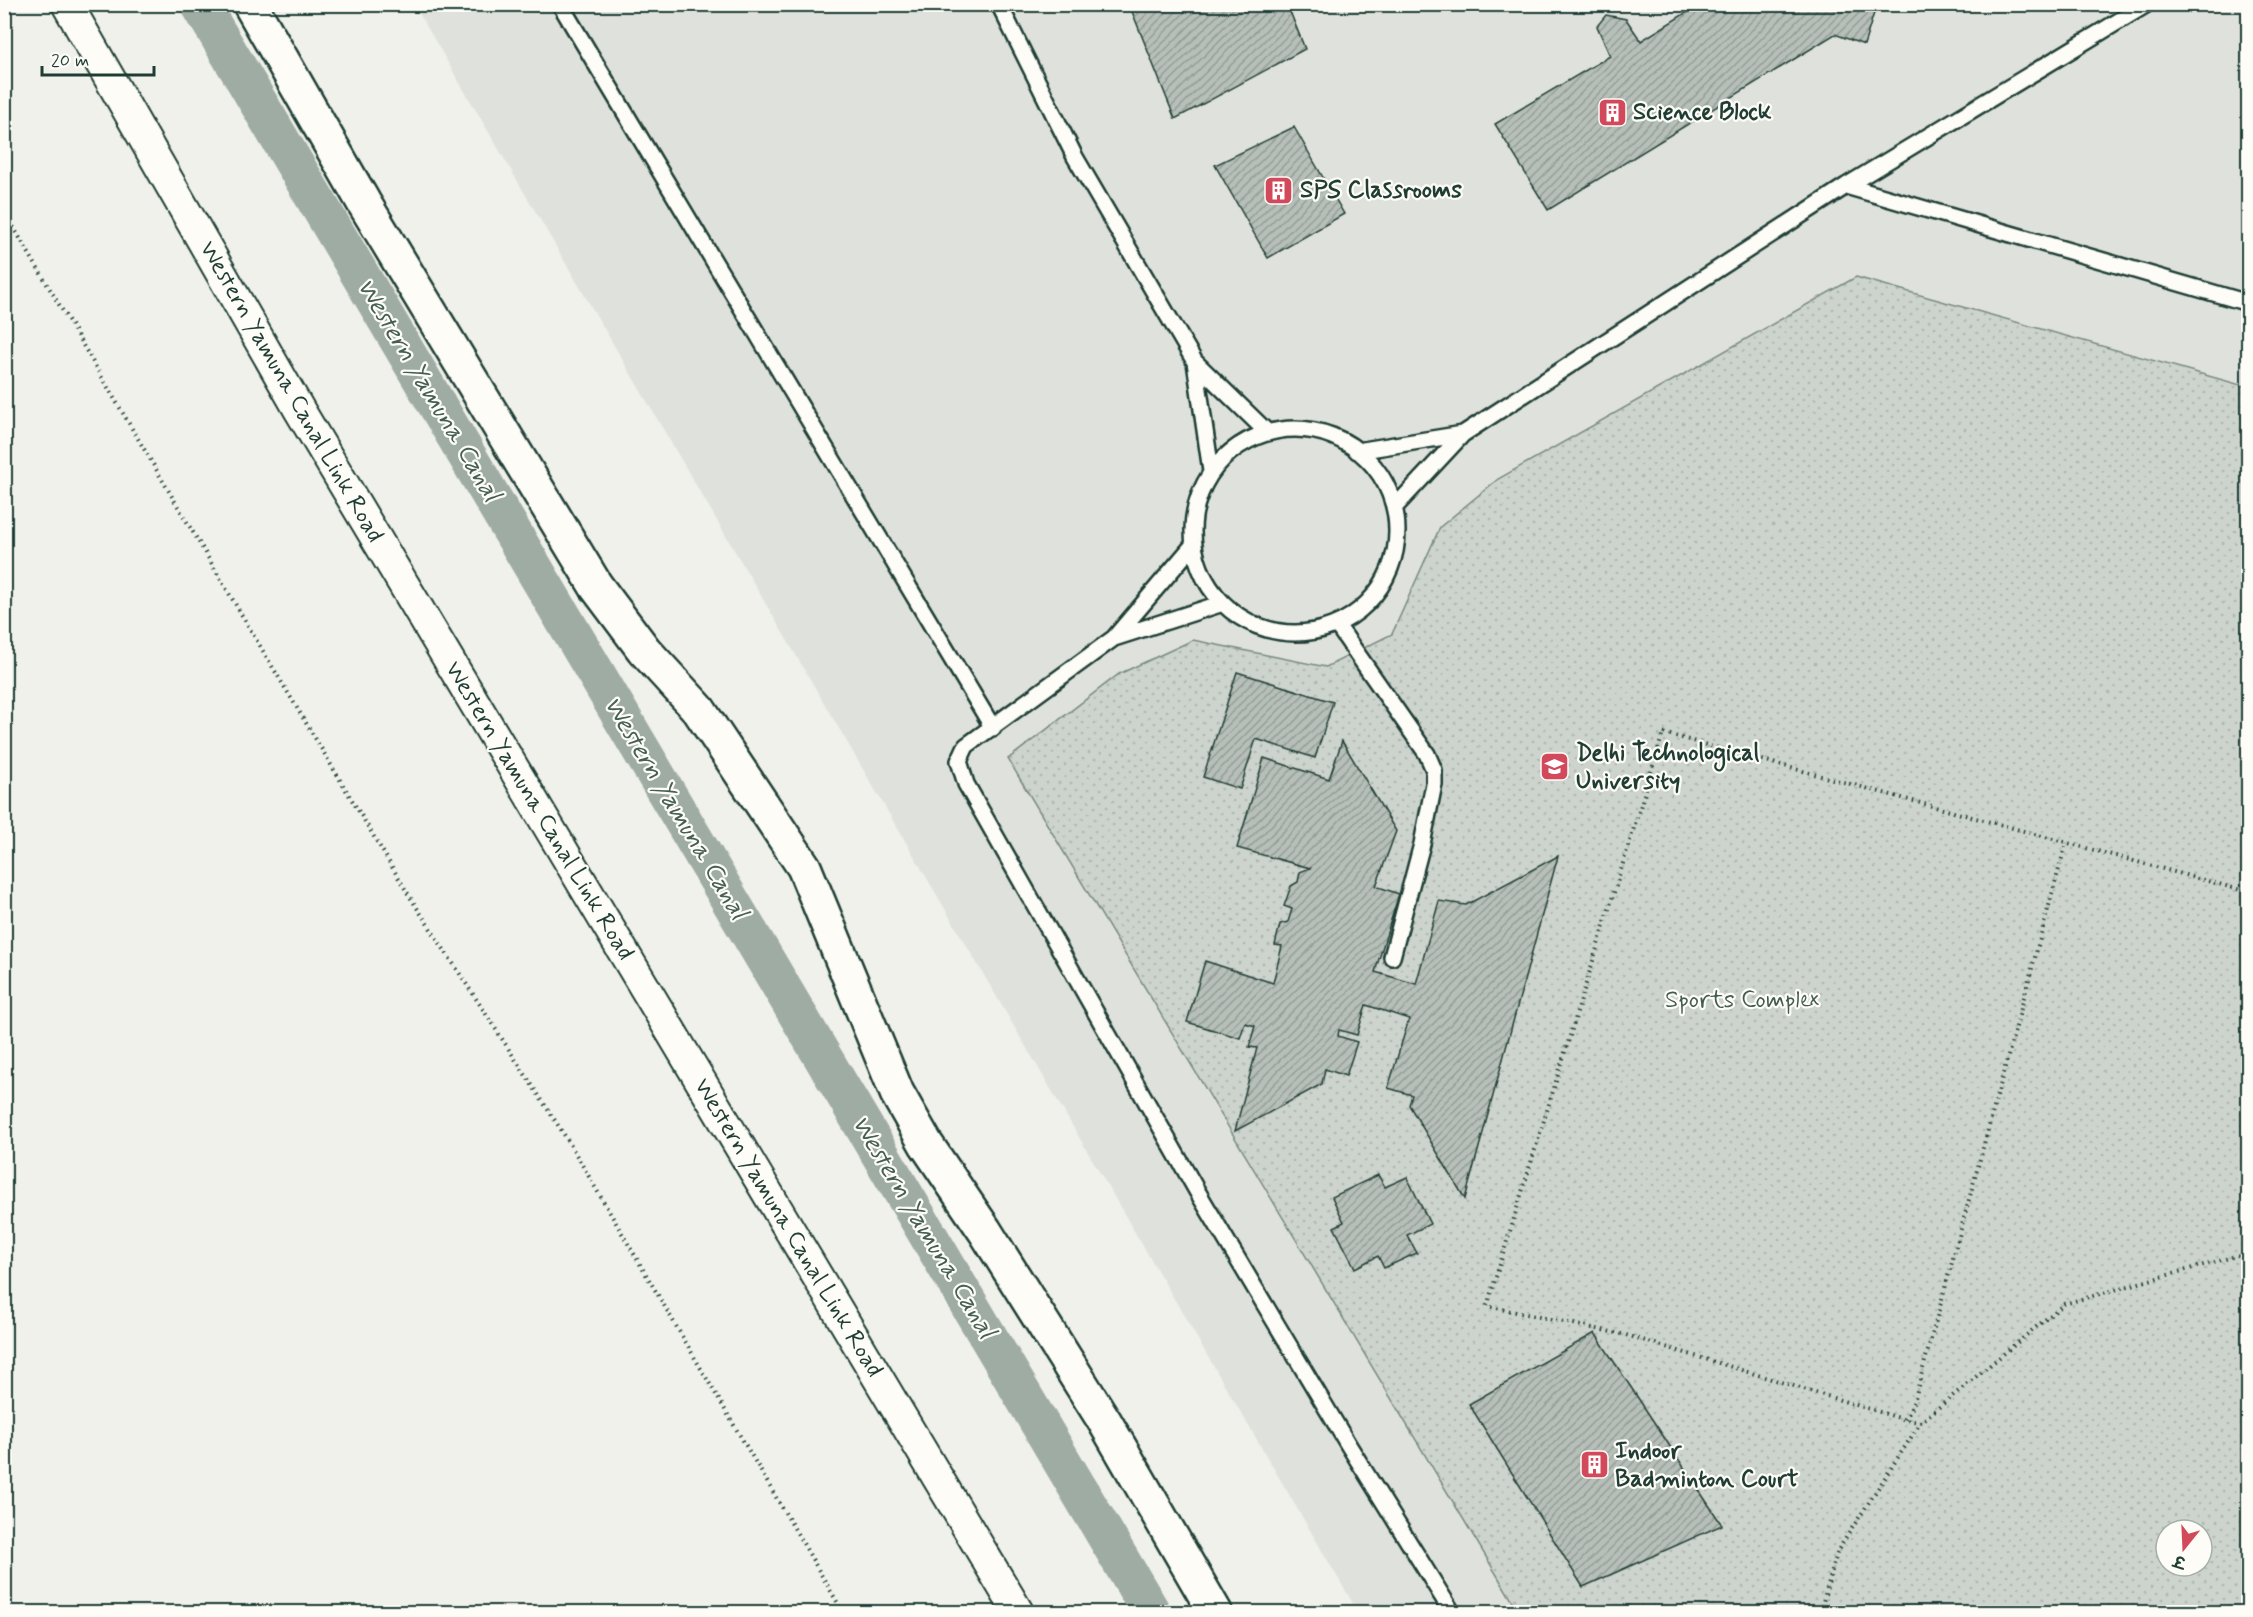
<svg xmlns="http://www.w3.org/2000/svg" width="2253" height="1617" viewBox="0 0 2253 1617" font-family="Mynerve,'Playpen Sans Deva',sans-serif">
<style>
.built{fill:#dfe2dc;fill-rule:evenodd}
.park{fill:url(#park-dots);stroke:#768880;stroke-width:1.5;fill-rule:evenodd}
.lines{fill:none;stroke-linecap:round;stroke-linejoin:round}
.canal{stroke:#9faca4;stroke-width:39}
.building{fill:url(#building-hatch);stroke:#1f3d34;stroke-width:1.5}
.lane-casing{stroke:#1f3d34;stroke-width:20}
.street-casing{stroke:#1f3d34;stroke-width:34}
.secondary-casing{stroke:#1f3d34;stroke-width:38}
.path{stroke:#1f3d34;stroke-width:4;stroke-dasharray:1.5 4.5;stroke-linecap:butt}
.lane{stroke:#fdfcf7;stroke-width:15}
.street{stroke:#fdfcf7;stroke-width:30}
.secondary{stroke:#fdfcf7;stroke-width:33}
.labels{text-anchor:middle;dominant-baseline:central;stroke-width:4.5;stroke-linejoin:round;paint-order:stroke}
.poi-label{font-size:24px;font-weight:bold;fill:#1f3d34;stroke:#fdfcf7;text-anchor:start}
.street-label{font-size:24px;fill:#1f3d34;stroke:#fdfcf7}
.park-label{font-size:24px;fill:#425b53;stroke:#fdfcf7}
.water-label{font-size:26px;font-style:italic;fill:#455e56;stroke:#fdfcf7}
</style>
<defs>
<pattern id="park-dots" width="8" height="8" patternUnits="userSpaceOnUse" patternTransform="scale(1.5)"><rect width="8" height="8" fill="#cdd3cd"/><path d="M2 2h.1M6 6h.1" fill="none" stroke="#b0b6b1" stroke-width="1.8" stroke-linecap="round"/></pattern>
<pattern id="building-hatch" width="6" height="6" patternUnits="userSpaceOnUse" patternTransform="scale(1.5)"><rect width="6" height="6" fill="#b6bfb8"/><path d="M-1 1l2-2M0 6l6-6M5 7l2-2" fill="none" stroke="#939c96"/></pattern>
</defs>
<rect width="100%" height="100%" fill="#f0f1eb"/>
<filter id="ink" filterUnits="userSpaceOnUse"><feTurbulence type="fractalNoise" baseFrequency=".0167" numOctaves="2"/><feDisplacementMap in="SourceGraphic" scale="12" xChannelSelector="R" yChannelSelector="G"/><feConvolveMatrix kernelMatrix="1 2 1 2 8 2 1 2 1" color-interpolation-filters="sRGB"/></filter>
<g filter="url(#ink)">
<path class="built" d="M 414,5 L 2248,5 L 2248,1612 L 1358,1612 ZM 2166,1530 L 2202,1530 L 2202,1566 L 2166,1566 Z"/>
<path class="park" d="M 1856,277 L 2248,387 L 2248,1612 L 1519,1612 L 1008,759 L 1119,674 L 1193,640 L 1326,667 L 1392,634 L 1440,527 L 1498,479 ZM 2166,1530 L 2202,1530 L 2202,1566 L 2166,1566 Z"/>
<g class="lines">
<path class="canal" d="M 200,4 L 1151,1612"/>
</g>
<path class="building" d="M 1129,4 L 1287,4 L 1305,49 L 1175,119 Z
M 1700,4 L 1888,4 L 1874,13 L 1864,45 L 1835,34 L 1548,210 L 1495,124 L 1610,56 L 1597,26 L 1606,15 L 1626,19 L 1641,41 Z
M 1294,127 L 1344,214 L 1268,258 L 1215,165 Z
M 1237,672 L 1333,702 L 1315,758 L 1256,739 L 1240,789 L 1203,777 Z
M 1342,741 L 1396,831 L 1376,886 L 1399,894 L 1375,972 L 1416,984 L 1439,901 L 1466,905 L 1558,856 L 1465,1199 L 1409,1105 L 1412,1095 L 1388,1088 L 1409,1019 L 1366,1005 L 1357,1035 L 1339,1030 L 1338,1036 L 1357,1042 L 1346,1076 L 1325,1069 L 1322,1084 L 1235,1131 L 1257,1048 L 1249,1047 L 1255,1026 L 1245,1023 L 1240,1038 L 1187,1022 L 1205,961 L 1273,983 L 1282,946 L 1275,945 L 1280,924 L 1288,922 L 1292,909 L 1284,906 L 1291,886 L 1298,882 L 1300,872 L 1310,868 L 1237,848 L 1264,758 L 1329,779 Z
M 1378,1175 L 1385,1187 L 1407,1177 L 1430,1224 L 1407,1235 L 1417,1253 L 1384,1268 L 1378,1256 L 1355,1268 L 1334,1227 L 1344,1222 L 1332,1197 Z
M 1595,1333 L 1722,1525 L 1583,1587 L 1469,1404 Z"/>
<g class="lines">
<defs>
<path id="lane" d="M 560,4 L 993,728
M 999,4 L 1075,157 L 1195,362 L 1268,433
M 1846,186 L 2248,303
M 1195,362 L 1211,471
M1193 531a102 102 0 1 1 204 0a102 102 0 1 1-204 0Z
M 1357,451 L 1463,434
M 1395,507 L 1463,434 L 1846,186 L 2147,4
M 1194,544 L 1114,638 L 966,746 L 959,761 L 966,784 L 1197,1191 L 1349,1446 L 1452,1612
M 1337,625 L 1427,754 L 1434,770 L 1434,784 L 1422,844 L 1392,957
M 1114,638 L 1223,603"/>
<path id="street" d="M 67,4 L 300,411 L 1018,1612"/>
<path id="secondary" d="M 250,4 L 364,203 L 596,586 L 644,650 L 699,710 L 804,867 L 897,1093 L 926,1144 L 985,1231 L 1105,1422 L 1215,1612"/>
</defs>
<use href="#lane" class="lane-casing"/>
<use href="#street" class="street-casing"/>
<use href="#secondary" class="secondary-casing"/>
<path class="path" d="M 4,211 L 260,646 L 410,897 L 567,1139 L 843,1612
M 1906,1420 L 1915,1398 L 2066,843
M 1921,1422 L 1906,1420 L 1626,1335 L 1487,1306 L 1663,733 L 2248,892
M 1820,1612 L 1838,1550 L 1921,1422 L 2064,1304 L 2236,1256 L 2248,1258"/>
<use href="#lane" class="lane"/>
<use href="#street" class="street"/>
<use href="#secondary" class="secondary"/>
</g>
</g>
<defs>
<symbol id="building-square" viewBox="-11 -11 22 22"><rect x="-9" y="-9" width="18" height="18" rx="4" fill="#d1495b" stroke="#fdfcf7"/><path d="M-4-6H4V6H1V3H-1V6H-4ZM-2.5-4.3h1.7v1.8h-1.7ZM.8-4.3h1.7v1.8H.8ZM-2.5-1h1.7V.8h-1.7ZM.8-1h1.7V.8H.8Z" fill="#fff"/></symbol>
<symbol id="university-square" viewBox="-11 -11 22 22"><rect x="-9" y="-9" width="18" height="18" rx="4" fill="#d1495b" stroke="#fdfcf7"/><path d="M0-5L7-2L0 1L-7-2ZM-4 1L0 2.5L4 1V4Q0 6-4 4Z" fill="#fff"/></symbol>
</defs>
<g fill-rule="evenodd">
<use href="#building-square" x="1596" y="96" width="33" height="33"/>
<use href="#building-square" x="1262" y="174" width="33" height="33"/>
<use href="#university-square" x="1538" y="750" width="33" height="33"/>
<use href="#building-square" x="1578" y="1448" width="33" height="33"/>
</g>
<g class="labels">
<g class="poi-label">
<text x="1633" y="112">Science Block</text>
<text x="1300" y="190">SPS Classrooms</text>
<text x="1576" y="753">Delhi Technological<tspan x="1576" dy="28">University</tspan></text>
<text x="1615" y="1451">Indoor<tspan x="1615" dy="28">Badminton Court</tspan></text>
</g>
<g class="street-label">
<text transform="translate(291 392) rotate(60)">Western Yamuna Canal Link Road</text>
<text transform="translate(539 811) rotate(59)">Western Yamuna Canal Link Road</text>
<text transform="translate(788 1228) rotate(59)">Western Yamuna Canal Link Road</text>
</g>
<g class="park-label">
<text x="1742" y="1000">Sports Complex</text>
</g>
<g class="water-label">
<text transform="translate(428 390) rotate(59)">Western Yamuna Canal</text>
<text transform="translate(675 808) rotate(59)">Western Yamuna Canal</text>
<text transform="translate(923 1227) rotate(59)">Western Yamuna Canal</text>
</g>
</g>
<rect width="2253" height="1617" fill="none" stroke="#fdfcf7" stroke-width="24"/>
<rect x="12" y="12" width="2229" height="1593" fill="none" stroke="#1f3d34" stroke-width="2" filter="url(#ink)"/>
<g transform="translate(2184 1548) rotate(198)"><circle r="28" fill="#fdfcf7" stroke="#a4b0a9" stroke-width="1.5"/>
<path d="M0-4.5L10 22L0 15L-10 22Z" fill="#d1495b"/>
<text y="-9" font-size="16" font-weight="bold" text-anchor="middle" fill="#1f3d34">उ</text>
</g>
<path d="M42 66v9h112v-9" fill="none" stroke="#1f3d34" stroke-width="3"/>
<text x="51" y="66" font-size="18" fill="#1f3d34" stroke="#fdfcf7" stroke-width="4.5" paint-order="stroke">20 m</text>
</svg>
